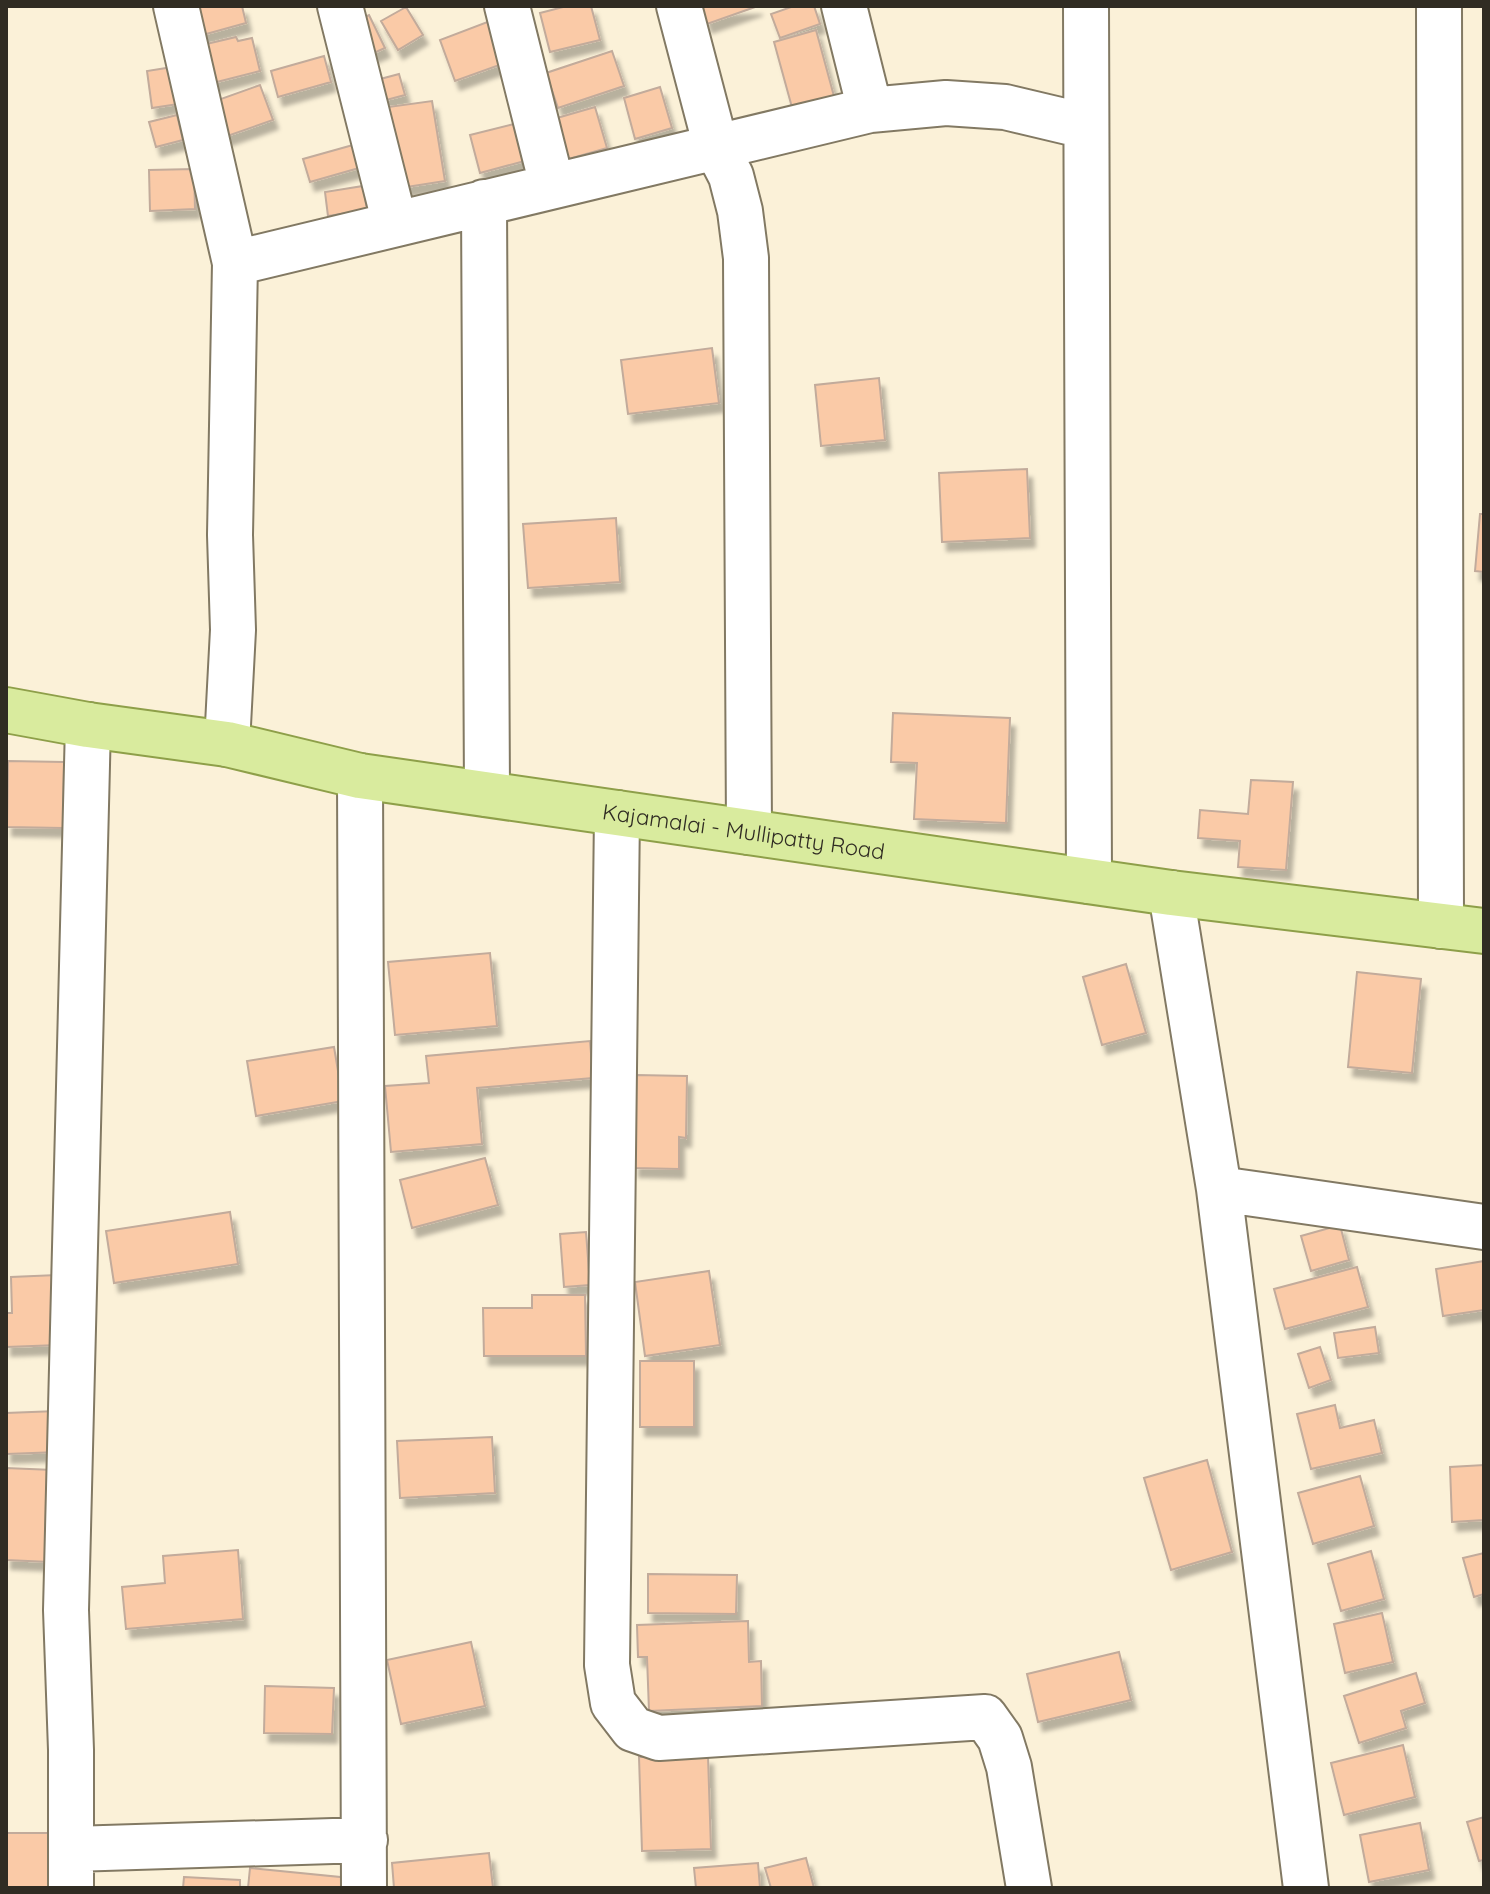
<svg xmlns="http://www.w3.org/2000/svg" width="1490" height="1894" viewBox="0 0 1490 1894" font-family="Quicksand,sans-serif">
<style>
.building{fill:#facaa7;stroke:#c2ab9b;stroke-width:2;filter:url(#shadow)}
.lines{fill:none;stroke-linecap:round;stroke-linejoin:round}
.minor-casing{stroke:#827963;stroke-width:48}
.major-casing{stroke:#8e9f49;stroke-width:48}
.minor{stroke:#fff;stroke-width:44}
.major{stroke:#d9eb9e;stroke-width:44}
.labels{text-anchor:middle;dominant-baseline:central;stroke-width:8;stroke-linejoin:round;paint-order:stroke}
.street-label{font-size:22px;fill:#302c23;stroke:#fff}
</style>
<defs>
<filter id="shadow"><feDropShadow dx="5" dy="9" stdDeviation="2" flood-color="#0004"/></filter>
</defs>
<rect width="100%" height="100%" fill="#fbf1d8"/>
<path class="building" d="M 191,6 L 242,6 L 246,23 L 199,36 Z
M 567,6 L 591,6 L 600,40 L 550,52 L 540,13 Z
M 701,6 L 758,6 L 707,24 Z
M 794,6 L 814,6 L 820,24 L 780,38 L 771,14 Z
M 406,7 L 423,35 L 398,50 L 381,21 Z
M 369,15 L 385,48 L 367,56 L 351,24 Z
M 490,21 L 505,63 L 455,81 L 440,40 Z
M 816,30 L 835,100 L 793,111 L 774,42 Z
M 236,37 L 238,41 L 252,38 L 260,71 L 209,84 L 198,46 Z
M 612,51 L 624,86 L 558,108 L 546,73 Z
M 324,56 L 331,82 L 278,97 L 271,71 Z
M 179,66 L 185,103 L 152,108 L 147,71 Z
M 399,74 L 405,95 L 375,103 L 369,82 Z
M 260,85 L 273,120 L 216,140 L 204,105 Z
M 660,87 L 672,128 L 635,139 L 624,98 Z
M 432,101 L 445,181 L 394,189 L 381,108 Z
M 595,107 L 607,148 L 562,161 L 550,120 Z
M 177,115 L 183,140 L 156,147 L 149,122 Z
M 522,122 L 532,159 L 480,173 L 470,135 Z
M 360,143 L 366,166 L 310,182 L 303,159 Z
M 194,169 L 195,209 L 150,211 L 149,170 Z
M 363,186 L 367,210 L 328,216 L 325,192 Z
M 712,348 L 719,403 L 628,414 L 621,360 Z
M 879,378 L 885,440 L 821,446 L 815,385 Z
M 1027,469 L 1030,538 L 942,542 L 939,473 Z
M 1480,514 L 1484,514 L 1484,572 L 1475,571 Z
M 616,518 L 620,582 L 528,588 L 523,524 Z
M 893,713 L 1010,718 L 1006,823 L 914,819 L 917,763 L 891,762 Z
M 8,761 L 64,762 L 63,828 L 7,827 Z
M 1251,780 L 1293,782 L 1286,870 L 1238,867 L 1240,841 L 1198,838 L 1200,810 L 1248,814 Z
M 490,953 L 497,1026 L 395,1035 L 388,962 Z
M 1126,964 L 1146,1033 L 1102,1045 L 1083,977 Z
M 1357,972 L 1421,979 L 1412,1073 L 1348,1067 Z
M 590,1041 L 593,1078 L 477,1088 L 482,1144 L 391,1152 L 385,1086 L 429,1083 L 426,1056 Z
M 334,1047 L 343,1101 L 256,1116 L 247,1061 Z
M 636,1075 L 687,1076 L 686,1138 L 679,1137 L 679,1169 L 634,1168 Z
M 485,1158 L 498,1205 L 412,1228 L 400,1180 Z
M 230,1212 L 238,1264 L 114,1283 L 106,1231 Z
M 1340,1225 L 1349,1260 L 1311,1271 L 1301,1236 Z
M 586,1232 L 590,1285 L 564,1287 L 560,1234 Z
M 1484,1261 L 1484,1310 L 1443,1316 L 1436,1269 Z
M 1357,1267 L 1368,1307 L 1285,1329 L 1274,1289 Z
M 709,1271 L 720,1345 L 645,1356 L 635,1282 Z
M 57,1275 L 59,1345 L 6,1347 L 6,1313 L 12,1313 L 11,1277 Z
M 532,1295 L 585,1295 L 586,1356 L 484,1356 L 483,1308 L 532,1308 Z
M 1375,1327 L 1379,1353 L 1338,1358 L 1334,1333 Z
M 1320,1347 L 1331,1380 L 1309,1388 L 1298,1354 Z
M 640,1361 L 694,1361 L 694,1427 L 640,1427 Z
M 1335,1405 L 1340,1428 L 1374,1420 L 1382,1453 L 1311,1469 L 1297,1414 Z
M 57,1411 L 59,1452 L 6,1454 L 6,1413 Z
M 492,1437 L 495,1493 L 400,1498 L 397,1441 Z
M 1207,1460 L 1232,1552 L 1171,1570 L 1144,1478 Z
M 1484,1465 L 1484,1520 L 1452,1522 L 1450,1467 Z
M 6,1468 L 53,1470 L 50,1562 L 6,1560 Z
M 1360,1476 L 1374,1526 L 1313,1544 L 1298,1493 Z
M 238,1550 L 243,1619 L 126,1629 L 122,1587 L 165,1583 L 163,1556 Z
M 1371,1551 L 1384,1599 L 1341,1611 L 1328,1564 Z
M 1484,1553 L 1484,1594 L 1474,1597 L 1463,1558 Z
M 648,1574 L 737,1575 L 736,1614 L 648,1613 Z
M 1382,1613 L 1393,1662 L 1345,1673 L 1334,1624 Z
M 748,1621 L 749,1662 L 761,1661 L 762,1706 L 649,1711 L 647,1657 L 638,1657 L 637,1625 Z
M 471,1642 L 485,1706 L 401,1724 L 387,1660 Z
M 1119,1652 L 1131,1700 L 1038,1722 L 1027,1674 Z
M 1416,1673 L 1425,1703 L 1401,1711 L 1406,1728 L 1359,1743 L 1344,1696 Z
M 265,1686 L 334,1688 L 332,1734 L 264,1733 Z
M 1403,1745 L 1415,1797 L 1344,1815 L 1331,1763 Z
M 708,1756 L 711,1849 L 642,1851 L 639,1757 Z
M 1484,1817 L 1484,1860 L 1479,1861 L 1467,1822 Z
M 1420,1823 L 1429,1870 L 1369,1882 L 1360,1835 Z
M 6,1833 L 49,1833 L 49,1888 L 6,1888 Z
M 489,1853 L 493,1888 L 394,1888 L 392,1863 Z
M 806,1858 L 814,1888 L 771,1888 L 765,1868 Z
M 758,1863 L 760,1888 L 696,1888 L 694,1868 Z
M 250,1868 L 350,1878 L 349,1888 L 248,1888 Z
M 184,1877 L 240,1880 L 240,1888 L 183,1888 Z"/>
<g class="lines">
<defs>
<path id="minor" d="M 176,6 L 235,263 L 230,535 L 233,630 L 227,744
M 340,6 L 395,224
M 507,6 L 552,185
M 679,6 L 716,147 L 731,176 L 740,211 L 746,258 L 749,832
M 844,6 L 870,110
M 1086,6 L 1089,881
M 1439,6 L 1441,926
M 484,202 L 487,794
M 235,263 L 870,110 L 946,103 L 1005,107 L 1085,126
M 360,776 L 364,1888
M 617,813 L 607,1665 L 613,1703 L 633,1729 L 659,1738 L 985,1717 L 1000,1738 L 1009,1767 L 1029,1888
M 1171,893 L 1219,1189 L 1306,1888
M 1219,1189 L 1484,1227
M 72,1849 L 365,1840
M 71,1888 L 71,1750 L 66,1610 L 88,725"/>
<g id="major">
<path id="s1" d="M 6,710 L 88,725 L 227,744 L 360,776 L 1171,893 L 1484,931"/>
</g>
</defs>
<use href="#minor" class="minor-casing"/>
<use href="#major" class="major-casing"/>
<use href="#minor" class="minor"/>
<use href="#major" class="major"/>
</g>
<g class="labels">
<g class="street-label">
<text stroke="none"><textPath href="#s1" startOffset="748">Kajamalai - Mullipatty Road</textPath></text>
</g>
</g>
<rect width="1490" height="1894" fill="none" stroke="#302c23" stroke-width="16"/>
</svg>
